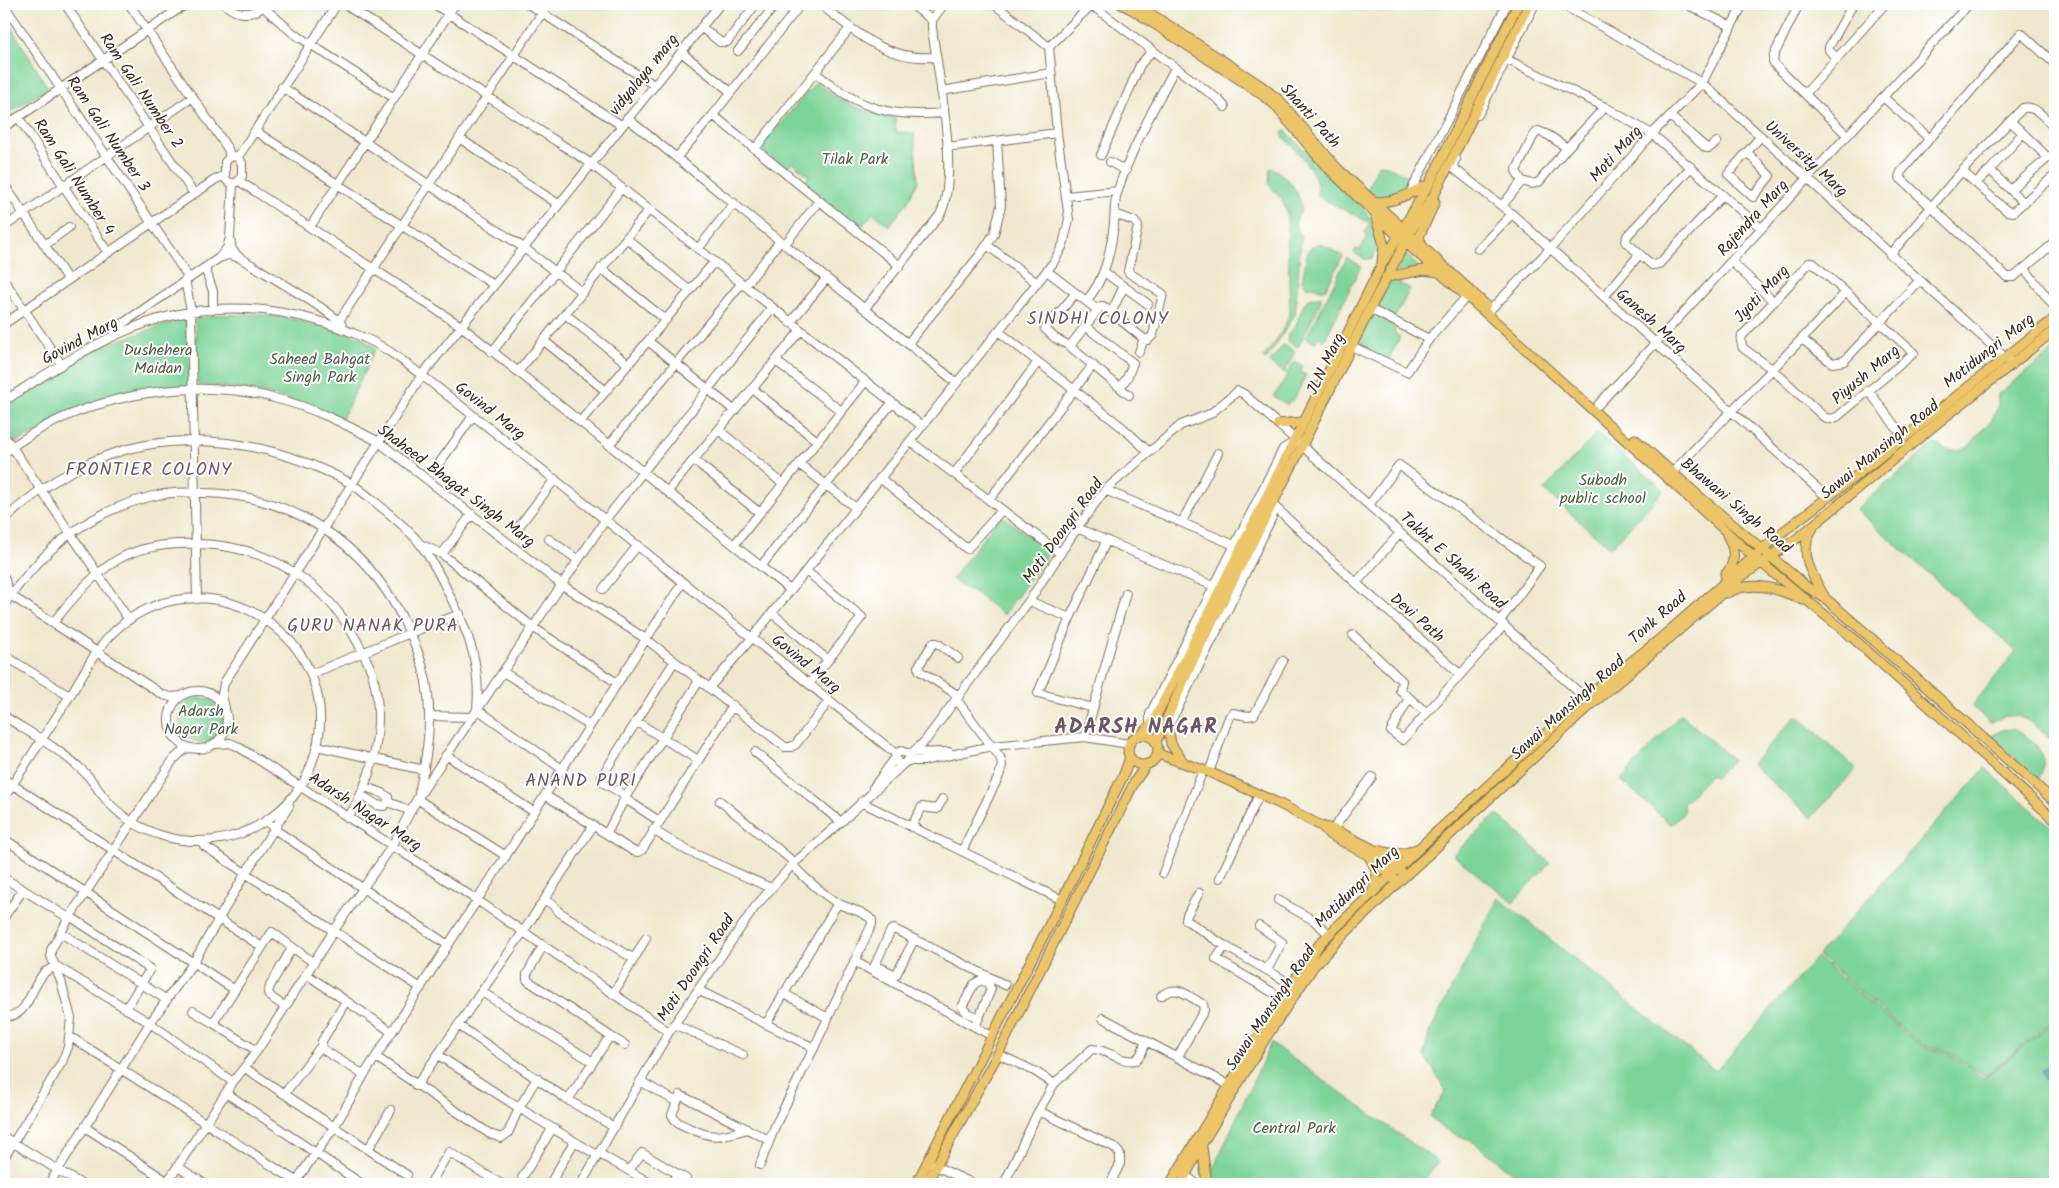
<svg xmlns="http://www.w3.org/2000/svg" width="2059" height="1188" viewBox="0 0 2059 1188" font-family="Kalam,sans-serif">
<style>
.green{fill:#7dd499;stroke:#5c7f5c}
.water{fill:#63a0d4;stroke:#4f6579}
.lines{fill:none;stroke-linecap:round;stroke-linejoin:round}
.minor-casing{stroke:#7a6c5c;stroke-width:10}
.major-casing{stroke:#7a6c5c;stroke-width:11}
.minor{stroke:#fff;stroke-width:8}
.major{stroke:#ecc569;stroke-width:9}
.labels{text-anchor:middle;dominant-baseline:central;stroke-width:4;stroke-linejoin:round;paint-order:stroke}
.street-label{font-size:16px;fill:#3b2a1e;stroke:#fff}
.park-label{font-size:16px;fill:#4f5d43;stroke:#fff}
.neighbourhood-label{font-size:18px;letter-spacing:1px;fill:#6c555e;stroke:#fff}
.district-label{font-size:21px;font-weight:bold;letter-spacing:1px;fill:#6c555e;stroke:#fff}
</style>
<rect width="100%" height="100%" fill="#fff"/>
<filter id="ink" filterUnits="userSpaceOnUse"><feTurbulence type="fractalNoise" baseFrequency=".02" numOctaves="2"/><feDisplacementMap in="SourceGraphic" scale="10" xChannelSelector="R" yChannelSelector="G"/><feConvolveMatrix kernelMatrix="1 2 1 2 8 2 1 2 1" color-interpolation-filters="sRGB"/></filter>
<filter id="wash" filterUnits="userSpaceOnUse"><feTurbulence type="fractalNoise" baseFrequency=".0096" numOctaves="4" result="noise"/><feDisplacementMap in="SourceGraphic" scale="20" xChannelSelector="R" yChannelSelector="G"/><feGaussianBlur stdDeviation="1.12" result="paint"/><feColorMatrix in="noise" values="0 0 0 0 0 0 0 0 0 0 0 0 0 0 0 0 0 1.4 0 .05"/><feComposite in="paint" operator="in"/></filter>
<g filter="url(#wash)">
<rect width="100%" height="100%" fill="#f0e8ce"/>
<path class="green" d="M 4,15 L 48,88 L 4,116 Z
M 816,82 C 841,102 863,113 895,118 L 896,132 L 914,133 L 918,182 L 907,203 L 889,226 L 873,213 L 860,229 L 804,182 L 809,176 L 792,162 L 786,170 L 763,151 L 761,146 Z
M 1285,130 L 1366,212 C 1377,230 1382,241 1372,259 L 1369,258 L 1367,260 L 1354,253 L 1356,249 L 1360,250 L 1368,234 L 1365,232 L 1370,223 L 1317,196 C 1322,174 1297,152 1284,137 L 1282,133 Z
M 1383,164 L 1412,178 L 1405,191 L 1379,198 L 1367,190 L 1378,165 Z
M 1270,168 C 1284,171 1301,193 1301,208 C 1301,213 1297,218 1295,223 L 1301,237 L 1295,315 L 1266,360 L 1263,358 C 1275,343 1285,330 1290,311 L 1287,214 L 1282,199 L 1269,185 Z
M 1317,244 L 1321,244 L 1343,256 L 1325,290 L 1306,286 L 1302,281 L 1308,250 Z
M 1406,254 L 1419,267 L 1396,272 Z
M 1347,258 L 1361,266 L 1324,341 L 1318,337 L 1315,343 L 1306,338 Z
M 1403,276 L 1399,283 L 1410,289 L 1394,319 L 1377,307 L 1389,284 Z
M 1320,296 L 1322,299 L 1298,347 L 1287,341 L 1288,335 L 1296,325 L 1304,304 L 1307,300 Z
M 253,314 L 290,318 L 363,338 L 375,349 L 342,419 C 293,398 251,387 198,385 L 195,319 L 219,315 Z
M 187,317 L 190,389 L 106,400 L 12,444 L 4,430 L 4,406 L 66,366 L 109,344 Z
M 1372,317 C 1381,317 1389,321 1395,328 L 1395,334 L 1400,337 L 1388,361 L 1358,347 Z
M 1283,345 L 1295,351 L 1285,373 L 1269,363 Z
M 2055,349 L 2055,744 C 2052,739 2046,735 2041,731 C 2023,715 2012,710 1990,723 L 1972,706 L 2016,651 L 1856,509 L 1935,443 L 1947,450 L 1958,450 L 1968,447 L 1992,419 L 1998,407 L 1998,394 Z
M 1294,362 L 1303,366 L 1300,372 L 1306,375 L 1293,401 L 1290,400 L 1288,405 L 1273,396 L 1279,389 Z
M 1597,433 L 1664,490 L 1610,548 L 1544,490 Z
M 1001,515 L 1049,552 L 1004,615 L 973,591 L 962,587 L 952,579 Z
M179 720a22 22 0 1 1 44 0a22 22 0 1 1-44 0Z
M 1681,714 L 1733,760 L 1715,778 L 1710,775 L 1683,804 L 1684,812 L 1674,823 L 1670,824 L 1621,780 Z
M 1797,715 L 1856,769 L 1811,818 L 1752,764 Z
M 2011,729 C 2032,735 2053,757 2038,780 L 1991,736 L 2002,730 Z
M 1985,768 L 2055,830 L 2055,1022 L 2052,1022 L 1986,1076 L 1943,1049 L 1921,1045 L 1818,955 Z
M 1497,814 L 1550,863 L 1513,902 L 1453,855 Z
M 1498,898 L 1716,1071 L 1817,957 L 1921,1047 L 1943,1051 L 1985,1078 L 2052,1024 L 2055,1024 L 2055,1184 L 1527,1184 L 1475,1143 L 1439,1126 L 1430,1116 L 1446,1090 L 1424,1055 L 1429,1033 Z
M 1271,1043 L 1438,1162 L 1421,1184 L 1210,1184 L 1207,1182 Z"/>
<path class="water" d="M 2055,1062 L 2055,1091 L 2045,1080 L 2041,1071 Z"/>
</g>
<g filter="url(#ink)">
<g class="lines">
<defs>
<path id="minor" d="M 65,4 L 194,194
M 129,4 L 228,149 L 230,157
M 225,4 C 235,15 252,16 262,7
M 260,4 L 293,33 L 394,98
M 344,4 L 590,163 L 922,426
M 434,4 L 621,125
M 528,4 L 654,85
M 820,4 C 857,33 885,61 936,57
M 911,4 L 932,20
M 994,4 L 1049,47
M 1084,4 L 1082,14 L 1095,4
M 1561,4 L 1702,83 L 2009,361
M 1686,4 L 1731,26
M 1799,4 L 1774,55 L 1773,61 L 1775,65 L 1847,135
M 4,5 L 189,278
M 1093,6 L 1219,100 L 1225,107
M 701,27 L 720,42 L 727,42 L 756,4
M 738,51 L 776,4
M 681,52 L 731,92
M 1504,58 L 1605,107 L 1652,134 L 1761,228
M 1837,59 L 1829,50 L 1829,47 L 1853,4
M 2055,64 L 2021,33 L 1901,172 L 1899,177 L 2007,277 L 2014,277 L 2055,242
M 816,73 C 858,108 889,118 944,113
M 282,87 L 524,248 L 582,292
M 941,91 L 1051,73
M 1805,94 L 1885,4
M 1883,97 L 1929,138
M 713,115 L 900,266
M 1478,115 L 1535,4
M 1670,116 L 1706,148 L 1709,148 L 1717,142
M 18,117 L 108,253
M 627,118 L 957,383
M 2010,121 L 2023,133 L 1990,170 L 2024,203
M 4,127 L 186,4
M 255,131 L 494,285
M 2023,133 L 2048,158 L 2055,152
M 459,138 L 558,204
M 947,147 L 1057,133
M 1567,148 L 1548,135 L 1538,131 L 1534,135 L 1516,171 L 1522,181 L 1532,184 L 1539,182 L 1567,148 L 1605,107
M 755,149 L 850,28
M 1747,152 L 1770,176 L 1753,197 L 1728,174 L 1761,136
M 1101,155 L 1140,65 L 1152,51
M 236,156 L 242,163 L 242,176 L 239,181 C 233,185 228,183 225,178 L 225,162 L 230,157 Z
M 238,157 L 337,4
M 677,157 L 713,115 L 801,4
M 1456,159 L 1452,167 L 1512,214 L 1828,498
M 1110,162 L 1126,171
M 1691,167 L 1627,236 L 1626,242 L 1652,265 L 1659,264 L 1723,195
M 1962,171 L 2007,211 L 2013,212 L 2055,175
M 239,181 L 461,326 L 790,590
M 1976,183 L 1990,170
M 4,184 L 68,280
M 2011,189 L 2048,158
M 1410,193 L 1507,4
M 1066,196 L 1118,191
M 1502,206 L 1522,181
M 1115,214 L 1134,221 L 1138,226 L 1128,271 L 1129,273 L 1163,294 L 1153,335 L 1148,340 L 1144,339 L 1139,352
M 4,227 L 193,97
M 310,227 L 455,4
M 230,238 L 232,250 L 240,258 C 258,269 334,312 342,325
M 626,238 L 690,291
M 785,244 L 819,201
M 45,245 L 69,227
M 987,245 L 1037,283
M 698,249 L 734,203
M 1478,249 L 1512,214
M 1890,255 L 1962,171 L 2023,108 C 2037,105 2046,120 2055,129
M 219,258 L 227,248 L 230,238 L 233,183
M 1732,262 L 1774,302
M 1809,263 L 1813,263 L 1914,353 L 1837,417 L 1830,419 L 1824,417 L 1772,369 L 1743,348 L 1741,342 L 1742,336 Z
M 205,268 L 213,291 L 213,310
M 601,268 L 666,320
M 2025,269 L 2055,308
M 1047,271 L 1095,308 L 1097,311 L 1070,346
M 1104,272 L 1148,304
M 4,280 L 61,364
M 185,280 L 191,311 L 197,599
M 745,286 L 780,241
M 1076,293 L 1045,329 L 1055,338 L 1068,345 L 1129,395
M 1604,297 L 1639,255
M 1086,301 C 1105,280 1111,251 1114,223 C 1115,213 1114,203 1117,193 C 1131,149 1154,108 1175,68
M 865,308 L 940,215 C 960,174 938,75 932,28 L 932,20 L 944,4
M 1370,309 L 1429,339 L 1467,296
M 1491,309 L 1550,249 L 1652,134 L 1702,83 L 1743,4
M 1097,311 L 1101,306 L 1103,306 L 1144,339
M 1111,313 L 1124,286
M 565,314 L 628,364
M 339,321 L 548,4
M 790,323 L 826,279
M 4,324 L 216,179 L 224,176
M 1085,326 L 1133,363 L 1127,378 L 1120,387
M 998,331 L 1122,427 L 1149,452
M 113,336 L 119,326 L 219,258 L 229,255 L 240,258
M 1802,339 L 1832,363 L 1844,361 L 1919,281
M 543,340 L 606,391
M 648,341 L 735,411
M 908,343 L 980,255 L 994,234 L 1001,206 L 997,141
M 1351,346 L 1407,372 L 1429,339
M 492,352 L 621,189
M 776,361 L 841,411
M 518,372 L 649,210
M 753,389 L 817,441
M 1868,390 L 1904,438
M 4,401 C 62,364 120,323 190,312 C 249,302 313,314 367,339 C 391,350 412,368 433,384 C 462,407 492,430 521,453 C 647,552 771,654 896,754
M 1598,405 L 1969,4
M 580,422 L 714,262
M 719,430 L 783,484
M 4,435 L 129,620
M 910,441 L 1060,553
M 609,445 L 741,284
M 4,453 C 75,397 186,375 274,398 C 312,407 345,424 379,442 L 562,585 L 646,639 L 785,747 L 791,747 L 796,744 L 829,701
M 694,460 L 760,513
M 799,464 L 856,508
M 438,465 L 473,416
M 1673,472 C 1729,412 1789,354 1845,293
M 954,474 L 1038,362
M 880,478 L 967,549 L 1002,510
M 1105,490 L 1239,547
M 668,491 L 800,331
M 989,500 L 1093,365
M 1273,505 L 1356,583 L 1460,674
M 1369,505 L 1399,465 L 1540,566 L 1500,621
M 4,520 C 42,484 94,454 146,445 C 203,435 259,444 312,465 C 326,471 341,477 353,485 C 365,493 375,502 386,511 C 398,521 411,532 421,545 C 432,560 441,577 449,594 C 469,633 481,665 477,709 L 562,769
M 1182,522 L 1218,453
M 1077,528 L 1218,588
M 517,529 L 555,479
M 549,539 L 578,560
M 420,544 L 442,554 L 534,628 L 617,683
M 734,545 L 865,382
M 442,554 L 472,514
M 761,566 L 892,403
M 806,571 L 862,617 L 809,684
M 4,577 L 10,595
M 1356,583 L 1400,533
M 603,589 L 638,545
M 4,591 L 163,695 L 171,697 L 182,696
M 1029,601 L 1070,618
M 4,605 C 43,549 85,513 153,496 C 169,492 188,492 205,493 C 293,495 365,543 404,621 C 414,640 422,660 426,681 C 433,720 427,755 419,793
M 772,613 L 828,660
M 53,623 C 71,600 91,576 117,560 C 141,546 171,543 198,544 C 267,545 328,583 359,645 C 363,654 369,663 372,673 C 386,722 375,775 348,818
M 1353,635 L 1402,681 L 1400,690 L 1427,713
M 4,655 L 69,696
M 958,658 L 937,643 L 933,643 L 918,667 L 920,671 L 959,696
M 503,672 L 590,726
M 311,674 L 410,633 L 460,614
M 709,688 L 752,638 L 1053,263 L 1063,245 L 1069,219 L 1057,133 L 1049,47 L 1082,14
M169 720a29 29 0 1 1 58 0a29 29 0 1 1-58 0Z
M 1409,698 L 1391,731 L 1403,740 L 1504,625
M 956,699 L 1000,757 L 1002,765 L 999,776 L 962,851
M 225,708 L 222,695 L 224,683 L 422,375 L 720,4
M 1093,708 L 1038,693 L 1070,618 L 1107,540
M 4,716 C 30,733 60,749 83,771 C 91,778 96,787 103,796 C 118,815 140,829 163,836 C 197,846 234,841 264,822 C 286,808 304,787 312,763 C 355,645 215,548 119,627 C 98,645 85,671 71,694 C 49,729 26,763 4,798
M 429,716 L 472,717
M 637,722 L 698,760
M 1150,725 L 1150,714 L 1283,449 L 1291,444
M 1162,729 L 1168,726 L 1171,721 L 1230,605 L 1273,515 L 1272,504
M 1085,737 L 1126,593
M 216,744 L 230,743 L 237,746 L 477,900 L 669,1032
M 317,746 L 424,770
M 755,752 L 841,822
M 912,753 L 925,741 L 1029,601 L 1077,528 L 1105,490 L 1181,425 L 1210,414 L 1238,391 L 1244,394 L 1592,704
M 896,754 L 896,762 L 902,765 L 907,761 L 923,761 L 992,746 L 1085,737 L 1129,744
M 896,754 L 901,751 L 906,753 L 949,752
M 446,755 L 534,812
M 1209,772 L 1229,717 L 1233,713 L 1247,716 L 1254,715 L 1283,661
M 4,779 L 262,947
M 873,788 L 895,758
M 361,795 L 377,805 L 384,806 L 388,802 L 388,797 L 380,792 L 365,787
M 545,795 L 633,851 L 638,852 L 642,850 L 733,705
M 626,796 L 602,782 L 602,776 L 674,662
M 624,798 L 659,821
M 417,799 L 506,856
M 720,801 L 795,863
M 388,802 L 411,811
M 861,802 L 1062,900
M 267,821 L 274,829 L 448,945
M 911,827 L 922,807 L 937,809 L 943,799
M 1333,829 L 1372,777
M 653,830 L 688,851 L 771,888
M 607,833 L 626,796 L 699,681
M 4,839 L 235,990
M 202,841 L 204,846 L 421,988
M 1163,873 L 1203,770
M 4,878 L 69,918
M 1220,878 L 1259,795
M 1199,893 L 1187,915 L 1186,920 L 1225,946 L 1291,984
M 545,900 L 553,905 L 559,912 L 634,959 L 613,994
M 1278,900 L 1313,920 L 1329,934
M 4,917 L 23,890
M 71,917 L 150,969 L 126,1009
M 1259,926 L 1282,942 L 1267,970
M 61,933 L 167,1000
M 914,940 L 896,975 L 875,965 L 891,930 L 894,929 L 1005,985
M 543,946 L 527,974 L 527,980 L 610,1036 L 568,1100
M 1225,946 L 1216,959 L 1282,998
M 634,959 L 646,938
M 854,961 L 992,1036
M 306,974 L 392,1032
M 698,990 L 814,1048
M 482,992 L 593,1062
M 783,993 L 828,1018
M 1161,996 C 1177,983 1187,996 1203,1004 L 1204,1010 L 1177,1058
M 346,1001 L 322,1041 L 322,1049 L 364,1075
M 285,1007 L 271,997 L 268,993 L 270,986 L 292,948
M 193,1011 L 213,1023
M 4,1016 C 29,1019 30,986 45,972 C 48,970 52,968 56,966 L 150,1023 L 233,1082
M 1103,1018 L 1229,1085
M 674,1024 L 743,1055
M 766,1024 L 838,903
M 458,1025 L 568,1100 L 614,1127
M 975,1026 L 979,1018 L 991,989 L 988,983 L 981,980 L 974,984 L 962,1007 L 967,1013 L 979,1018
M 69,1036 L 299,1183
M 610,1036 L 625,1045
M 257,1051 L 213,1023 L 217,1017 L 272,932 L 314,963
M 998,1054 L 1036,1072 L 1054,1084 L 1037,1114 L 1004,1184
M 438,1055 L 519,1108 L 597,1155
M 376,1057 L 490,1134 L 501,1138 L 508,1133 L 519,1108 L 537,1078
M 245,1068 L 407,1175
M 640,1081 L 677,1102 L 680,1095 L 769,1140
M 1054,1084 L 1092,1049 C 1108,1049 1119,1063 1136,1060 L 1141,1054 L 1146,1041
M 416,1086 L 523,932 L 593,826
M 226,1093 L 362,1184
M 285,1093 L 321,1046
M 677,1102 L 672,1115 C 675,1122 680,1124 687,1127 C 714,1140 719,1137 747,1129
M 1039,1111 L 1114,1147 L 1120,1154 L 1120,1164 L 1110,1184
M 85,1127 L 168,1182
M 4,1137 L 81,1184
M 369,1148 L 391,1110
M 598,1153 L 652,1184
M 4,1158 L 62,1062 L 68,1047 L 71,1018 L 61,981 L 51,956 L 51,950 L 69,918 L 173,760 L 185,749 L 192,748
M 927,1162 L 974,1184
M 760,1165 L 776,1124 L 814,1048 L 872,924 L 872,920 C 864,911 848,909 837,903 C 820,892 806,879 792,865
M 178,1167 L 205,1184
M 629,1170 L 642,1153 L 686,1179
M 1182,1173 L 1197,1184
M 522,1178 L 552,1129
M 49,1184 L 150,1023 L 193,963 L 245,874 L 289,806
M 166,1184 L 233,1082 L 257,1051 L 333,932 L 392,846 L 417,799 L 606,519 L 772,308
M 294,1184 L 335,1126 L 364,1075 L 683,582
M 430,1184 L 449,1152 L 501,1184
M 550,1184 L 574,1142
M 581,1184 L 669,1032 L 755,907 L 792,865 L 841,822 L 902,765
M 671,1184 L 677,1174"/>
<path id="major" d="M 1121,4 L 1133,10 L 1257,91 L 1274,104 L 1325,165 L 1398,236 L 1487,314 L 1753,556 L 1853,638 L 2055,820
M 1136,4 L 1260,85 L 1279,100 L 1337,168 L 1486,305
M 1372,201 C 1391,205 1413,192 1429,184
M 1376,218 L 1384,245 L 1382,261
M 1422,245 L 1419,237 L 1435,202
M 1386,277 L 1424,270 L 1439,272
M 1278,424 L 1303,422
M 1635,439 L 1701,498 L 1807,587 L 1826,599 L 1861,629 L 2055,802
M 1813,528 C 1797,550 1812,576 1824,596
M 1725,575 C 1737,562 1735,550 1727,535
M 1727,593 C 1753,579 1779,589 1803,600
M 1168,726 L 1171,744 L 1184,763
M1128 750a15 15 0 1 1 30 0a15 15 0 1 1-30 0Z
M 1141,735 L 1153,722 L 1241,548 L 1382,264 L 1429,184 L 1518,4
M 1156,742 L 1202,641 L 1297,456 L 1370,309 L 1415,224 L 1434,195 L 1529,4
M 1158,754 L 1209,772 L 1280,804 L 1321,826 L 1333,829 L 1371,848 L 1401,872
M 1323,827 L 1330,835 L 1375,859 L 1394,879
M 1378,850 C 1391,854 1404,856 1416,849
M 1370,858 C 1377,869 1379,878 1373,890
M 1202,1147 L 1207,1184
M 916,1184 L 1062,900 L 1124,774 L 1130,757
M 926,1184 L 998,1054 L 1135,781 L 1147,764
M 1170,1184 L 1282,998 L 1321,942 L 1344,920 L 1432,836 L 1586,697 L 1660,639 L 1780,534 L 1870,465 L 2055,318
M 1181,1184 L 1202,1144 L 1265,1039 L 1314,966 L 1338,940 L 1405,876 L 1592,704 L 1741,577 L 1799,537 L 1935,425 L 2055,330"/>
</defs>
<use href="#minor" class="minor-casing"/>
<use href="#major" class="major-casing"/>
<use href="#minor" class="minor"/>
<use href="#major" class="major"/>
</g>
</g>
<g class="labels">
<g class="street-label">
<text transform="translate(644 75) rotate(-51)">vidyalaya marg</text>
<text transform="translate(141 91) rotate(56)">Ram Gali Number 2</text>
<text transform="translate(1310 116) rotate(48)">Shanti Path</text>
<text transform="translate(108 134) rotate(56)">Ram Gali Number 3</text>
<text transform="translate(1616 154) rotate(-48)">Moti Marg</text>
<text transform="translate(1806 159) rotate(42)">University Marg</text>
<text transform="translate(74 177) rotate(57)">Ram Gali Number 4</text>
<text transform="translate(1753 218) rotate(-48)">Rajendra Marg</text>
<text transform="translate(1762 294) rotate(-47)">Jyoti Marg</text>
<text transform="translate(1651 321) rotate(42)">Ganesh Marg</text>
<text transform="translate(80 341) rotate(-28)">Govind Marg</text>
<text transform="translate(1989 351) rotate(-38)">Motidungri Marg</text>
<text transform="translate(1326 364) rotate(-64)">JLN Marg</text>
<text transform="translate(1866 375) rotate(-40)">Piyush Marg</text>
<text transform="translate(490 411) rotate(38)">Govind Marg</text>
<text transform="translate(1880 450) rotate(-39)">Sawai Mansingh Road</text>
<text transform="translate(456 486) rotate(37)">Shaheed Bhagat Singh Marg</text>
<text transform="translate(1736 506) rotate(40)">Bhawani Singh Road</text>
<text transform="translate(1063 531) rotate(-54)">Moti Doongri Road</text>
<text transform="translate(1453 561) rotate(42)">Takht E Shahi Road</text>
<text transform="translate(1417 618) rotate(41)">Devi Path</text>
<text transform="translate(1658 618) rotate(-41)">Tonk Road</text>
<text transform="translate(806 664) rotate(39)">Govind Marg</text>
<text transform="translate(1568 708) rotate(-42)">Sawai Mansingh Road</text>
<text transform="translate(365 812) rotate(33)">Adarsh Nagar Marg</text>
<text transform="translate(1357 887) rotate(-44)">Motidungri Marg</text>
<text transform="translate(696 968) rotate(-56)">Moti Doongri Road</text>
<text transform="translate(1271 1008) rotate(-56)">Sawai Mansingh Road</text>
</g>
<g class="park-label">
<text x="855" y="159">Tilak Park</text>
<text x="158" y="350">Dushehera<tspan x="158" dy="18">Maidan</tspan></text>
<text x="320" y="359">Saheed Bahgat<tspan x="320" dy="18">Singh Park</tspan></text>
<text x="1603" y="480">Subodh<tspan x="1603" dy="18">public school</tspan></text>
<text x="201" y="711">Adarsh<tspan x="201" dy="18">Nagar Park</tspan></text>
<text x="1294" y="1128">Central Park</text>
</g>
<g class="neighbourhood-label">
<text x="1098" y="319">SINDHI COLONY</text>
<text x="149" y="470">FRONTIER COLONY</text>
<text x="373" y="626">GURU NANAK PURA</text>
<text x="581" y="781">ANAND PURI</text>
</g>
<g class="district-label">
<text x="1136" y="727">ADARSH NAGAR</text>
</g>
</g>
<rect width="2059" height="1188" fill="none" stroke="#fff" stroke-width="20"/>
</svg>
